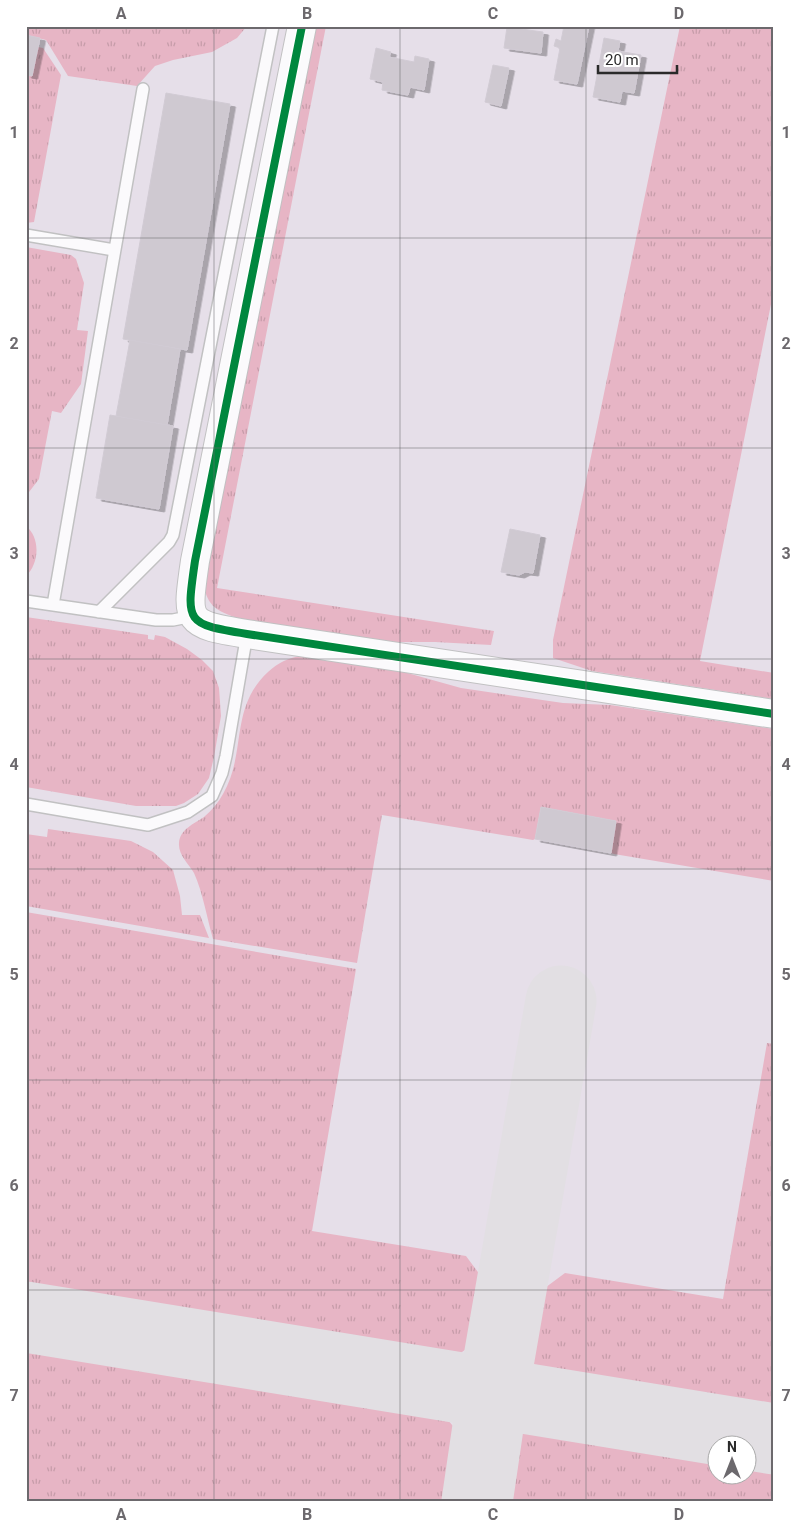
<svg xmlns="http://www.w3.org/2000/svg" width="800" height="1528" viewBox="0 0 800 1528" font-family="Roboto,sans-serif">
<style>
.grass{fill:url(#grass-tufts)}
.lines{fill:none;stroke-linecap:round;stroke-linejoin:round}
.taxiway{stroke:#e2dfe3;stroke-width:71}
.building{fill:#cfc9d1;stroke:#d1cbd4;filter:url(#shadow)}
.lane-casing{stroke:#c1c1c2;stroke-width:14}
.secondary-casing{stroke:#c1c1c2;stroke-width:30}
.lane{stroke:#fbfafc;stroke-width:11}
.secondary{stroke:#fbfafc;stroke-width:28}
.cycleway-casing{stroke:#fff;stroke-width:11}
.cycleway{stroke:#00873e;stroke-width:8}
.grid{fill:none;stroke:#6c696d;stroke-width:1;stroke-opacity:0.55}
.neatline{fill:none;stroke:#6c696d;stroke-width:2}
.grid-label{font-size:16px;text-anchor:middle;font-weight:bold;fill:#6c696d}
</style>
<defs>
<pattern id="grass-tufts" width="24" height="20" patternUnits="userSpaceOnUse" patternTransform="scale(1.25)"><rect width="24" height="20" fill="#e7b5c5"/><path d="M3 7l-1-3M5 7V3M7 7l1-3M15 17l-1-3M17 17v-4M19 17l1-3" fill="none" stroke="#c69ca9"/></pattern>
<filter id="shadow"><feDropShadow dx="5.5" dy="3" stdDeviation="0" flood-color="#0004"/></filter>
</defs>
<rect width="100%" height="100%" fill="#e6dfe9"/>
<path class="grass" d="M 26,26 L 247,26 L 237,38 L 212,52 L 173,60 L 155,66 L 137,86 L 68,76 L 46,40 L 26,35 Z
M 313,26 L 326,26 L 217,588 L 494,631 L 491,645 L 435,642 L 395,642 L 240,619 C 216,611 204,605 204,578 Z
M 680,26 L 774,26 L 774,289 L 700,661 L 774,673 L 774,699 L 592,671 L 553,658 L 553,640 Z
M 38,47 L 43,48 L 61,75 L 34,222 L 26,223 L 26,75 L 32,76 Z
M 26,247 L 71,255 L 76,259 L 84,283 L 77,330 L 88,331 L 81,384 L 61,413 L 52,411 L 39,479 L 26,496 Z
M 26,526 C 41,538 39,564 26,576 Z
M 26,617 L 148,635 L 148,639 L 154,640 L 155,635 L 165,637 L 187,649 L 202,660 L 213,671 L 219,688 L 221,716 L 214,757 L 209,778 L 198,794 L 184,803 L 176,806 L 136,806 L 26,787 Z
M 302,656 L 393,669 L 461,688 L 563,703 L 610,705 L 774,729 L 774,881 L 614,854 L 611,853 L 616,821 L 541,807 L 535,839 L 533,840 L 382,815 L 357,963 L 213,939 C 207,918 203,893 194,873 C 189,864 178,855 179,843 C 180,829 194,824 204,817 C 212,810 218,803 223,794 C 247,753 229,708 268,672 C 278,663 289,657 302,656 Z
M 48,829 L 131,841 L 153,852 L 173,870 L 180,896 L 182,915 L 200,915 L 209,938 L 26,906 L 26,834 L 47,837 Z
M 26,912 L 356,969 L 312,1231 L 466,1256 L 489,1287 L 490,1297 L 483,1337 L 448,1362 L 26,1292 Z
M 767,1043 L 774,1044 L 774,1414 L 516,1373 L 530,1299 L 565,1273 L 723,1299 Z
M 26,1341 L 439,1409 L 466,1442 L 457,1502 L 26,1502 Z
M 512,1421 L 717,1453 L 718,1476 L 748,1476 L 748,1458 L 774,1462 L 774,1502 L 496,1502 L 508,1427 Z"/>
<g class="lines">
<path class="taxiway" d="M 26,1317 L 774,1439
M 477,1502 L 493,1393 L 561,1001"/>
</g>
<path class="building" d="M 564,26 L 589,26 L 577,84 L 554,80 L 560,48 L 554,46 L 556,39 L 561,41 Z
M 507,27 L 543,32 L 541,53 L 504,48 Z
M 26,35 L 40,38 L 32,76 L 26,75 Z
M 604,38 L 620,41 L 618,51 L 641,55 L 634,93 L 622,91 L 620,102 L 593,97 Z
M 376,48 L 391,52 L 389,57 L 414,62 L 415,56 L 429,59 L 424,90 L 410,87 L 408,95 L 382,90 L 383,82 L 370,79 Z
M 493,65 L 509,68 L 501,106 L 485,102 Z
M 166,93 L 230,104 L 187,350 L 123,339 Z
M 130,340 L 180,349 L 167,425 L 116,416 Z
M 110,415 L 173,426 L 159,509 L 96,498 Z
M 510,529 L 540,535 L 533,573 L 525,572 L 519,575 L 501,572 Z
M 541,807 L 616,821 L 611,853 L 535,839 Z"/>
<g class="lines">
<defs>
<path id="lane" d="M 26,235 L 114,250
M 26,601 L 156,620 L 173,620 L 193,616
M 53,605 L 143,89
M 99,612 L 169,542 L 173,535 L 273,26
M 26,804 L 148,825 L 188,812 L 212,796 L 222,773 L 226,756 L 247,634"/>
<path id="secondary" d="M 302,26 L 195,561 C 186,623 185,624 247,634 L 774,714"/>
</defs>
<use href="#lane" class="lane-casing"/>
<use href="#secondary" class="secondary-casing"/>
<use href="#lane" class="lane"/>
<use href="#secondary" class="secondary"/>
<defs>
<path id="cycleway" d="M 302,26 L 195,561 C 186,623 185,624 247,634 L 774,714"/>
</defs>
<use href="#cycleway" class="cycleway-casing"/>
<use href="#cycleway" class="cycleway"/>
</g>
<path class="grid" d="M 214,26 L 214,1502M 400,26 L 400,1502M 586,26 L 586,1502M 26,238 L 774,238M 26,448 L 774,448M 26,659 L 774,659M 26,869 L 774,869M 26,1080 L 774,1080M 26,1290 L 774,1290"/>
<rect width="800" height="1528" fill="none" stroke="#ffffff" stroke-width="55"/>
<g transform="translate(732 1460)"><circle r="24" fill="#ffffff" stroke="#aaaaaa"/>
<path d="M0-4L9 19L0 12L-9 19Z" fill="#6c696d"/>
<text y="-8" font-size="14" font-weight="bold" text-anchor="middle" fill="#2a2a2a">N</text>
</g>
<path d="M598 65v8h79v-8" fill="none" stroke="#2a2a2a" stroke-width="2.5"/>
<text x="605" y="65" font-size="15" fill="#2a2a2a" stroke="#ffffff" stroke-width="4" paint-order="stroke">20 m</text>
<rect x="28" y="28" width="744" height="1472" class="neatline"/>
<g class="grid-label">
<text x="121" y="19">A</text>
<text x="307" y="19">B</text>
<text x="493" y="19">C</text>
<text x="679" y="19">D</text>
<text x="14" y="138">1</text>
<text x="786" y="138">1</text>
<text x="14" y="349">2</text>
<text x="786" y="349">2</text>
<text x="14" y="559">3</text>
<text x="786" y="559">3</text>
<text x="14" y="770">4</text>
<text x="786" y="770">4</text>
<text x="14" y="980">5</text>
<text x="786" y="980">5</text>
<text x="14" y="1191">6</text>
<text x="786" y="1191">6</text>
<text x="14" y="1401">7</text>
<text x="786" y="1401">7</text>
<text x="121" y="1520">A</text>
<text x="307" y="1520">B</text>
<text x="493" y="1520">C</text>
<text x="679" y="1520">D</text>
</g>
</svg>
